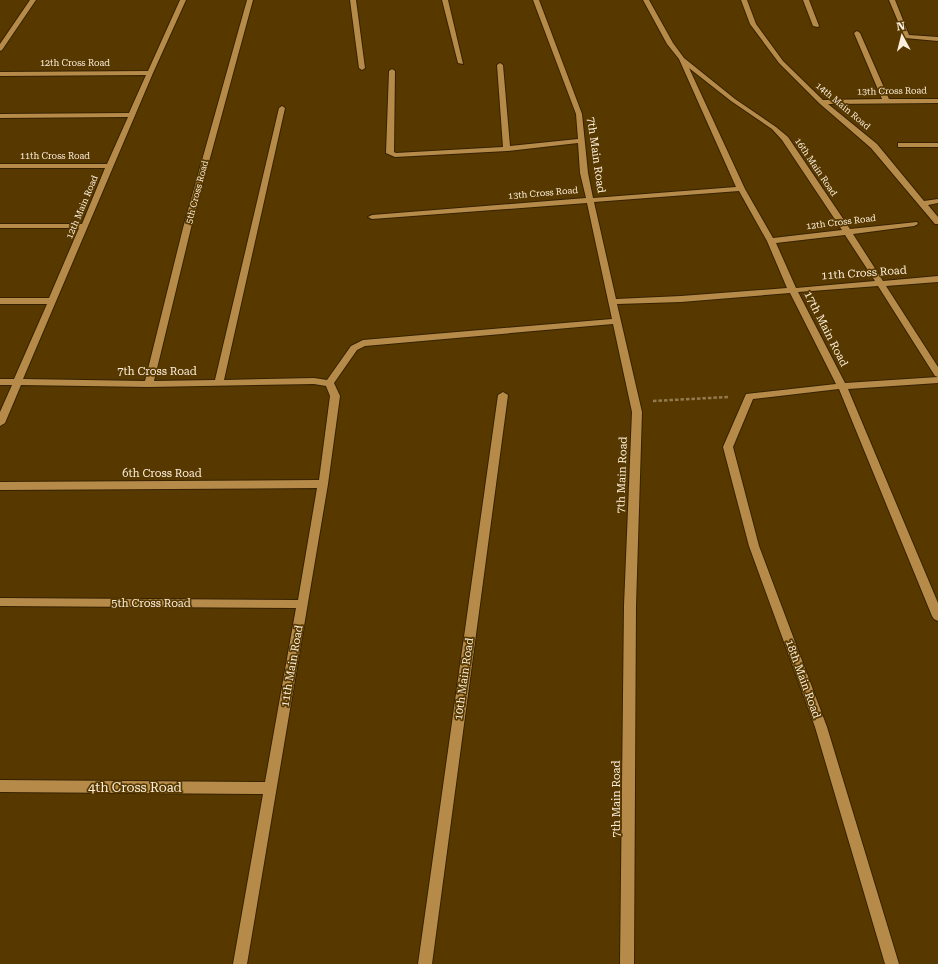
<svg xmlns="http://www.w3.org/2000/svg" width="938" height="964" viewBox="0 0 938 964" font-family="'Roboto Serif',serif">
<style>
.lines{fill:none;stroke-linecap:round;stroke-linejoin:round}
.minor-casing{stroke:#372200;stroke-width:2}
.path{stroke:#937a4f;stroke-width:2.5;stroke-dasharray:3.5 2;stroke-linecap:butt}
.minor{fill:#b68b49;fill-rule:evenodd}
.labels{text-anchor:middle;dominant-baseline:central;stroke-width:3.5;stroke-linejoin:round;paint-order:stroke}
.far-street-label{font-size:9px;fill:#fdefdc;stroke:#573900}
.street-label{font-size:11px;fill:#fdefdc;stroke:#573900}
.near-street-label{font-size:13px;fill:#fdefdc;stroke:#573900}
</style>
<rect width="100%" height="100%" fill="#573900"/>
<g class="lines">
<defs>
<path id="minor" d="M 30,0 L 36,0 L 2,50 L 0,51 L 0,44 Z
M 180,0 L 186,0 L 153,73 L 23,379 L 145,381 L 183,228 L 247,0 L 253,0 L 191,228 L 154,381 L 215,380 L 279,108 L 282,106 L 285,108 L 224,380 L 314,378 L 327,380 L 351,346 L 363,340 L 612,319 L 587,203 L 372,219 L 368,217 L 372,215 L 586,198 L 580,173 L 578,143 L 507,151 L 395,157 L 386,153 L 389,71 L 392,69 L 395,71 L 394,152 L 396,153 L 503,147 L 497,65 L 500,63 L 503,65 L 510,146 L 578,139 L 576,114 L 533,0 L 539,0 L 582,114 L 588,173 L 593,198 L 736,187 L 679,59 L 667,44 L 643,0 L 649,0 L 673,43 L 684,58 L 735,99 L 776,127 L 788,137 L 850,229 L 917,222 L 918,224 L 914,226 L 853,234 L 883,281 L 938,276 L 938,282 L 886,286 L 938,367 L 938,383 L 848,389 L 938,603 L 938,621 L 934,619 L 932,616 L 839,389 L 753,399 L 733,447 L 759,546 L 827,727 L 899,964 L 885,964 L 815,727 L 749,546 L 723,447 L 746,394 L 836,384 L 790,293 L 681,302 L 617,304 L 642,412 L 636,606 L 634,964 L 620,964 L 624,606 L 632,412 L 613,324 L 365,346 L 357,350 L 334,383 L 340,396 L 328,484 L 247,964 L 233,964 L 263,794 L 0,792 L 0,780 L 265,782 L 296,608 L 0,606 L 0,598 L 298,600 L 317,488 L 0,490 L 0,482 L 319,480 L 330,396 L 326,386 L 314,384 L 149,387 L 21,385 L 5,423 L 0,426 L 0,412 L 12,385 L 0,385 L 0,379 L 14,379 L 47,304 L 0,304 L 0,298 L 49,298 L 79,228 L 0,228 L 0,224 L 82,224 L 105,168 L 0,168 L 0,164 L 107,164 L 128,117 L 0,118 L 0,114 L 129,113 L 146,75 L 0,76 L 0,72 L 148,71 ZM 689,68 L 731,101 L 772,129 L 782,140 L 842,230 L 773,238 L 745,189 ZM 739,191 L 767,241 L 787,288 L 681,296 L 616,299 L 594,202 ZM 845,235 L 875,281 L 796,288 L 776,243 ZM 878,286 L 935,376 L 938,377 L 845,383 L 798,292 Z
M 350,0 L 356,0 L 365,68 L 362,70 L 359,68 Z
M 442,0 L 448,0 L 463,64 L 458,63 Z
M 741,0 L 747,0 L 756,24 L 783,61 L 823,100 L 882,99 L 854,33 L 857,31 L 860,33 L 889,99 L 938,99 L 938,103 L 828,104 L 877,144 L 924,201 L 938,199 L 938,203 L 928,205 L 938,217 L 938,224 L 935,224 L 871,148 L 819,103 L 779,63 L 750,24 Z
M 803,0 L 809,0 L 819,26 L 818,27 L 813,26 Z
M 889,0 L 895,0 L 909,35 L 938,37 L 938,41 L 905,38 Z
M 898,143 L 938,143 L 938,147 L 898,147 Z
M 503,392 L 508,395 L 432,964 L 418,964 L 498,395 Z"/>
</defs>
<use href="#minor" class="minor-casing"/>
<path class="path" d="M 653,401 L 728,397"/>
<use href="#minor" class="minor"/>
</g>
<g class="labels">
<g class="far-street-label">
<text x="75" y="63">12th Cross Road</text>
<text transform="translate(892 91) rotate(-1)">13th Cross Road</text>
<text transform="translate(843 106) rotate(40)">14th Main Road</text>
<text x="55" y="156">11th Cross Road</text>
<text transform="translate(816 167) rotate(56)">16th Main Road</text>
<text transform="translate(197 192) rotate(-75)">5th Cross Road</text>
<text transform="translate(543 193) rotate(-5)">13th Cross Road</text>
<text transform="translate(82 207) rotate(-67)">12th Main Road</text>
<text transform="translate(841 222) rotate(-7)">12th Cross Road</text>
</g>
<g class="street-label">
<text transform="translate(596 155) rotate(82)">7th Main Road</text>
<text transform="translate(864 273) rotate(-4)">11th Cross Road</text>
<text transform="translate(826 329) rotate(63)">17th Main Road</text>
<text x="157" y="371">7th Cross Road</text>
<text x="162" y="473">6th Cross Road</text>
<text transform="translate(622 475) rotate(-88)">7th Main Road</text>
<text x="151" y="603">5th Cross Road</text>
<text transform="translate(292 666) rotate(-80)">11th Main Road</text>
<text transform="translate(464 679) rotate(-82)">10th Main Road</text>
<text transform="translate(803 679) rotate(70)">18th Main Road</text>
<text transform="translate(616 799) rotate(-90)">7th Main Road</text>
</g>
<g class="near-street-label">
<text x="135" y="787">4th Cross Road</text>
</g>
</g>
<g transform="translate(902 36) rotate(353)" stroke="#573900" stroke-width="3" paint-order="stroke">
<path d="M0-3L7 15L0 10L-7 15Z" fill="#fdefdc"/>
<text y="-6" font-size="11" font-weight="bold" text-anchor="middle" fill="#fdefdc">N</text>
</g>
</svg>
